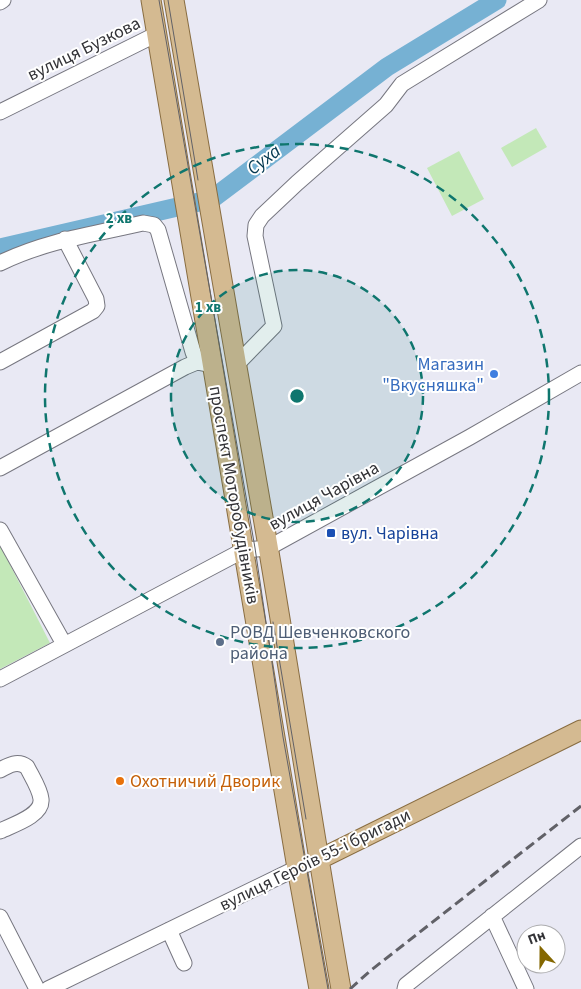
<svg xmlns="http://www.w3.org/2000/svg" width="581" height="989" viewBox="0 0 581 989" font-family="'Source Sans 3',sans-serif">
<style>
.green{fill:#c3e8b8}
.lines{fill:none;stroke-linecap:round;stroke-linejoin:round}
.river{stroke:#76b1d3;stroke-width:19}
.minor-casing{stroke:#777780;stroke-width:17}
.major-casing{stroke:#896d41;stroke-width:21}
.minor{stroke:#fff;stroke-width:15}
.major{stroke:#d4ba91;stroke-width:19}
.tram{stroke:#616167;stroke-width:1}
.rail{stroke:#616167;stroke-width:3;stroke-dasharray:10 5;stroke-linecap:butt}
.ring{fill:none;stroke:#0f766e;stroke-width:2.5;stroke-dasharray:9 6}
.shop-dot{fill:#3f7fe0;stroke:#fff;stroke-width:2}
.transit-dot{fill:#1a4fb4;stroke:#fff;stroke-width:2}
.service-dot{fill:#5c6f8a;stroke:#fff;stroke-width:2}
.food-dot{fill:#e8710a;stroke:#fff;stroke-width:2}
.labels{text-anchor:middle;dominant-baseline:central;stroke-width:4;stroke-linejoin:round;paint-order:stroke}
.street-label{font-size:18px;fill:#333337;stroke:#fff}
.shop-label{font-size:18px;fill:#366cbe;stroke:#fff;text-anchor:end}
.transit-label{font-size:18px;fill:#164399;stroke:#fff;text-anchor:start}
.service-label{font-size:18px;fill:#4e5e75;stroke:#fff;text-anchor:start}
.food-label{font-size:18px;fill:#c56008;stroke:#fff;text-anchor:start}
.water-label{font-size:19px;font-style:italic;fill:#043850;stroke:#fff}
.centre{fill:#0f766e;stroke:#fff;stroke-width:2.5}
.ring-label{font-size:15px;text-anchor:middle;font-weight:bold;fill:#0f766e;stroke:#fff;stroke-width:4;stroke-linejoin:round;paint-order:stroke}
</style>
<rect width="100%" height="100%" fill="#e9e9f4"/>
<path class="green" d="M 536,128 L 547,147 L 512,167 L 501,148 Z
M 459,151 L 484,199 L 452,216 L 427,168 Z
M 0,545 L 50,643 L 0,669 Z"/>
<g class="lines">
<path class="river" d="M 0,248 L 212,199 L 387,67 L 497,0"/>
<defs>
<path id="minor" d="M 0,2 L 3,0
M 0,112 L 157,34
M 0,263 C 45,241 94,234 143,223 L 154,225 L 158,230 L 193,352 L 197,362
M 0,362 L 93,311 L 97,306 L 96,299 L 65,239
M 236,365 L 274,326 L 255,236 L 256,225 L 262,216 L 297,183 L 386,105 L 402,84 L 539,0
M 0,468 L 185,367 L 197,362 L 207,364
M 0,530 L 64,644
M 0,679 L 244,550 L 268,548 L 470,437 L 581,373
M 0,770 C 9,765 18,760 27,767 C 32,777 40,789 41,799 C 43,816 12,825 0,831
M 492,916 L 526,989
M 0,917 L 37,989
M 169,930 L 184,963
M 48,989 L 297,868 L 318,860
M 405,989 L 406,985 L 581,846"/>
<path id="major" d="M 151,0 L 297,868 L 319,989
M 174,0 C 204,182 237,364 268,546 C 293,694 315,842 341,989
M 318,860 L 581,730"/>
</defs>
<use href="#minor" class="minor-casing"/>
<use href="#major" class="major-casing"/>
<use href="#minor" class="minor"/>
<use href="#major" class="major"/>
<path class="tram" d="M 159,0 L 255,548 L 283,737 L 328,989
M 168,0 L 198,180
M 273,622 L 306,819"/>
<path class="rail" d="M 350,989 L 370,971 L 581,806"/>
</g>
<circle cx="297" cy="396" r="126" fill="#0f766e" fill-opacity=".12"/>
<g class="ring">
<circle cx="297" cy="396" r="126"/>
<circle cx="297" cy="396" r="252"/>
</g>
<circle class="shop-dot" cx="494" cy="374" r="5"/>
<rect class="transit-dot" x="326" y="528" width="10" height="10" rx="2.5"/>
<circle class="service-dot" cx="220" cy="642" r="5"/>
<circle class="food-dot" cx="120" cy="781" r="5"/>
<g class="labels">
<g class="street-label">
<text transform="translate(84 49) rotate(-26)">вулиця Бузкова</text>
<text transform="translate(234 495) rotate(80)">проспект Моторобудівників</text>
<text transform="translate(324 496) rotate(-29)">вулиця Чарівна</text>
<text transform="translate(315 860) rotate(-26)">вулиця Героїв 55-ї бригади</text>
</g>
<g class="shop-label">
<text x="484" y="364">Магазин<tspan x="484" dy="21">"Вкусняшка"</tspan></text>
</g>
<g class="transit-label">
<text x="341" y="533">вул. Чарівна</text>
</g>
<g class="service-label">
<text x="230" y="632">РОВД Шевченковского<tspan x="230" dy="21">района</tspan></text>
</g>
<g class="food-label">
<text x="130" y="781">Охотничий Дворик</text>
</g>
<g class="water-label">
<text transform="translate(264 160) rotate(-37)">Суха</text>
</g>
</g>
<circle cx="297" cy="396" r="8" class="centre"/>
<g class="ring-label">
<text x="119" y="223">2 хв</text>
<text x="208" y="312">1 хв</text>
</g>
<g transform="translate(541 949) rotate(339)"><circle r="24" fill="#ffffff" stroke="#adadaf"/>
<path d="M0-4L9 19L0 12L-9 19Z" fill="#846700"/>
<text y="-8" font-size="14" font-weight="bold" text-anchor="middle" fill="#333337">Пн</text>
</g>
</svg>
